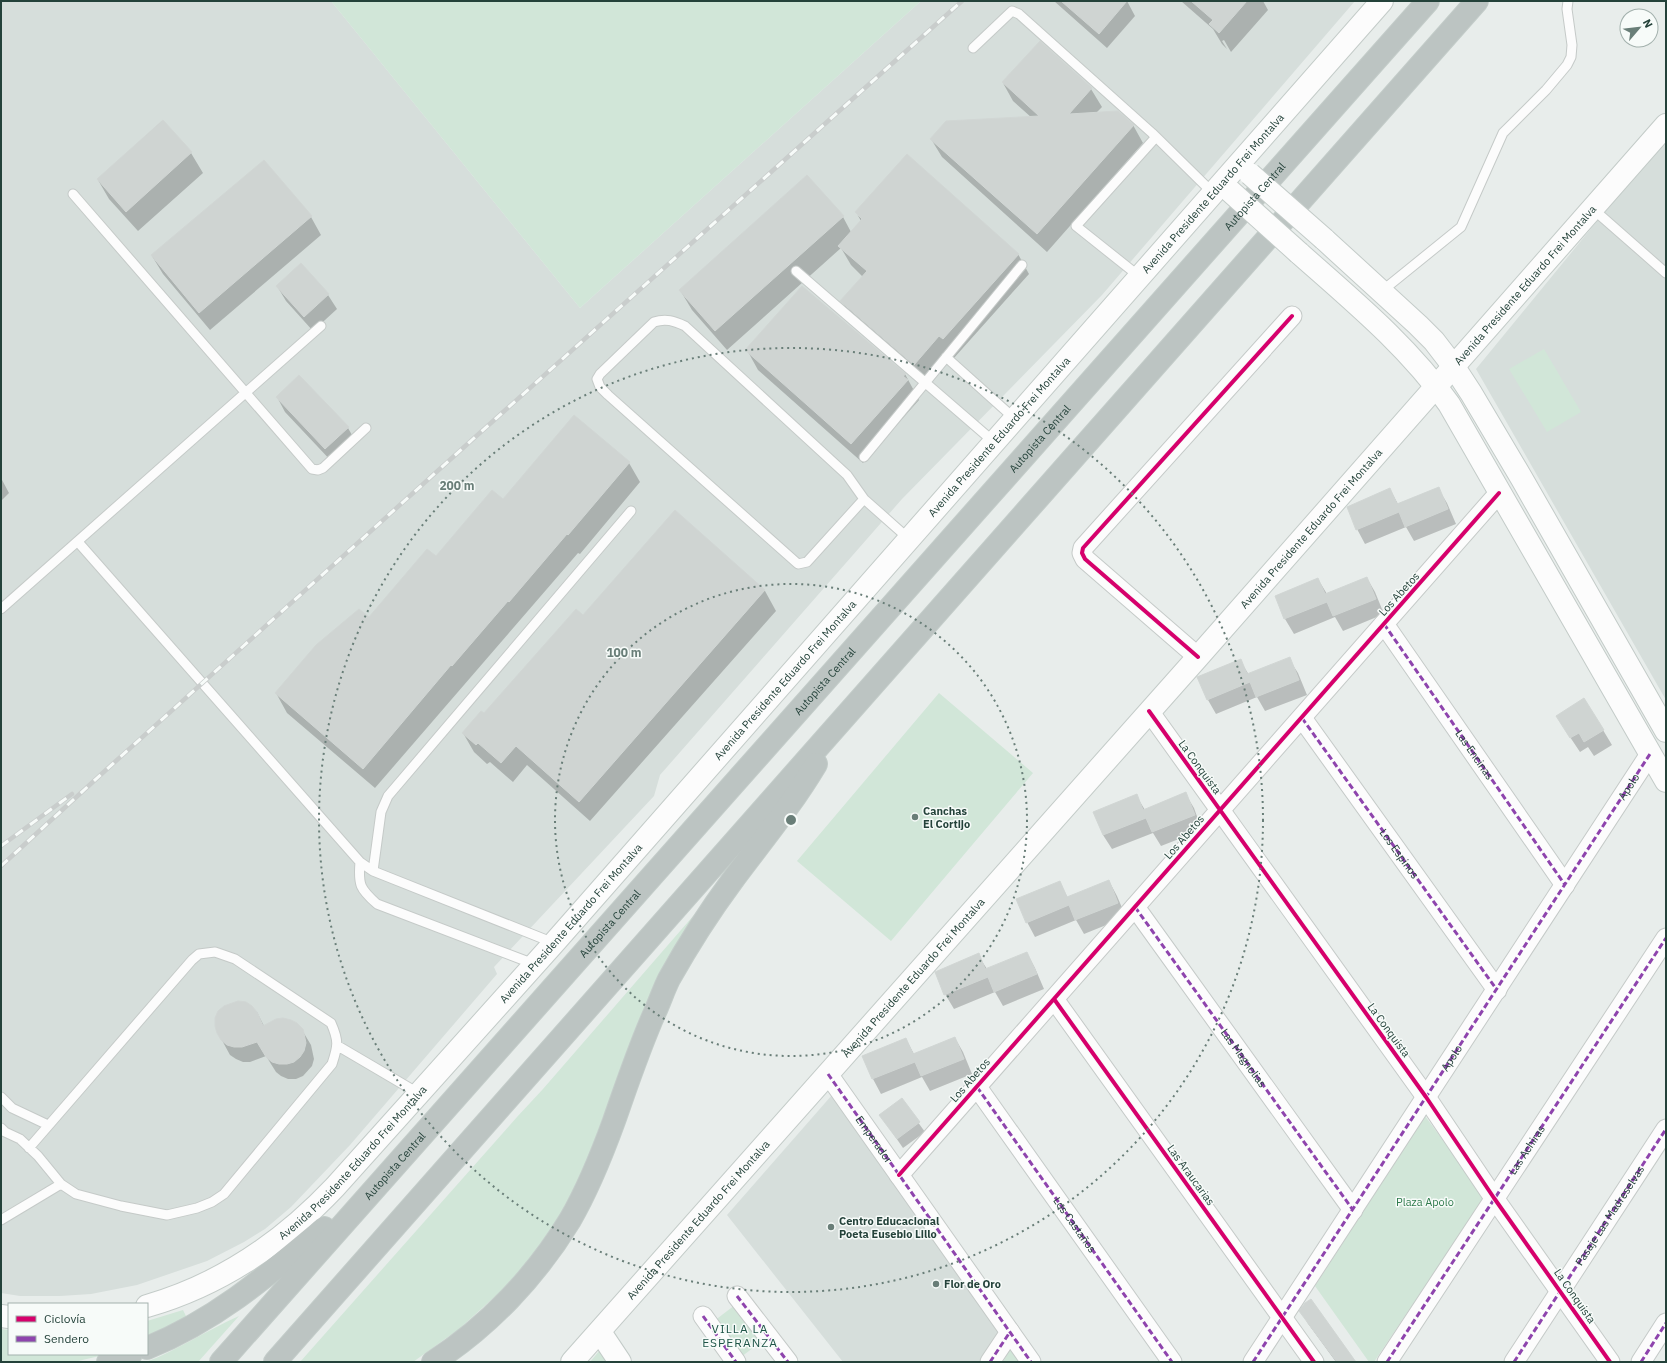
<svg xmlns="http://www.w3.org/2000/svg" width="1667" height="1363" viewBox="0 0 1667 1363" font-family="'IBM Plex Sans',sans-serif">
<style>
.built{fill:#d6dedb}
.green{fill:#d1e6d8}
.shadow{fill:#0003}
.building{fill:#cfd4d2;stroke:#d1d6d4}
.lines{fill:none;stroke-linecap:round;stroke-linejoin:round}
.lane-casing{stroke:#c5cac8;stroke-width:11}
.street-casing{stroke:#c5cac8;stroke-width:21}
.secondary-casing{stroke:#c3cbc8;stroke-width:24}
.highway-casing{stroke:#c3ccc9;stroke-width:24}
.lane{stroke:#fcfcfc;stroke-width:9}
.street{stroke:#fcfcfc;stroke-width:19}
.secondary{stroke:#fcfcfc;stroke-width:22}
.highway{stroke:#bcc4c2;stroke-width:22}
.rail-casing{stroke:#c9cdcc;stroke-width:4.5}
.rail{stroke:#f7fbf9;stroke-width:3;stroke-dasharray:9;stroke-linecap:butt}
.secondary-bridge-casing{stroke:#c3cbc8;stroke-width:24;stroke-linecap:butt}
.secondary-bridge{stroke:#fcfcfc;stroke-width:22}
.quiet{stroke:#8e44ad;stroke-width:3;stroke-dasharray:6 3;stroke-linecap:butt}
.cycleway-casing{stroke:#f7fbf9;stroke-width:6}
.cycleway{stroke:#d6006c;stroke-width:4}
.ring{fill:none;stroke:#697e78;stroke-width:2;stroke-dasharray:2 4}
.poi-dot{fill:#697e78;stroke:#f7fbf9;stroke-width:1.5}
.labels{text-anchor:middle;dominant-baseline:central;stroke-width:3;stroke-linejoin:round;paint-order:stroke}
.street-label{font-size:11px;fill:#24423a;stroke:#f7fbf9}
.poi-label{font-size:11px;font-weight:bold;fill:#24423a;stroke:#f7fbf9;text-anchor:start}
.park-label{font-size:11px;fill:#2d7a4b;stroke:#f7fbf9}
.neighbourhood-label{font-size:12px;letter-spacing:1px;fill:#1f5548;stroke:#f7fbf9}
.centre{fill:#697e78;stroke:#f7fbf9;stroke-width:2}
.ring-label{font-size:12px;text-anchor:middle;font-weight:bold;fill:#697e78;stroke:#f7fbf9;stroke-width:3;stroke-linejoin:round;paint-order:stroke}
</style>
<rect width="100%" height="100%" fill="#e8edeb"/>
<path class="built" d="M 1,1 L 331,1 L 580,308 L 921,1 L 1355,1 L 1102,295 L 902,499 L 660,775 L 654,796 L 494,967 L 497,974 L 350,1145 L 291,1207 L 265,1229 L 244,1242 L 207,1261 L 137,1285 L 91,1294 L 60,1296 L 20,1296 L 1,1293 Z
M 1666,137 L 1666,700 L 1476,369 Z
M 832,1095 L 997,1329 L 997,1338 L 982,1362 L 843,1362 L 727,1215 Z"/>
<path class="green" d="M 331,1 L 921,1 L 580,308 Z
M 1544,349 L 1581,412 L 1547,432 L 1509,369 Z
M 939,693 L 1033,773 L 891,941 L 797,861 Z
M 694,915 L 665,966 L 631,1043 L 583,1171 L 560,1215 L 530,1259 L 500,1292 L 459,1329 L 413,1362 L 300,1362 L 517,1117 L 543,1089 Z
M 1425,1116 L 1485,1197 L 1374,1362 L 1369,1362 L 1315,1286 Z
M 735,1305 L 762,1341 L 741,1357 L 714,1321 Z
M 183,1310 L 189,1322 L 147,1341 L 147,1321 Z
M 239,1316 L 198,1362 L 146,1362 C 178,1350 207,1330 239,1316 Z
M 1,1329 L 9,1330 L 9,1354 L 108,1354 L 74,1362 L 1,1362 Z
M 1011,1347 L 1022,1362 L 1003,1362 Z
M 600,1350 L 608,1362 L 590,1362 Z"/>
<path class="shadow" d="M 1054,1 L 1127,1 L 1135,16 L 1107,48 Z
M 1181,1 L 1263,1 L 1268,10 L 1231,52 L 1224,40 L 1222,41 L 1227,49 L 1222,44 L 1213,29 Z
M 1040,42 L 1091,89 L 1102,107 L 1096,113 L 1133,125 L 1143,143 L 1047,252 L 942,157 L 931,139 L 1032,118 L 1013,101 L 1003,83 Z
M 162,121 L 191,153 L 203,173 L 138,231 L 109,199 L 98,180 Z
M 856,212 L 1018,254 L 1029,274 L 954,358 L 951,355 L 925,384 L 853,321 L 842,301 L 863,277 L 851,265 L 841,248 L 727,350 L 692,310 L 680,290 L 843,217 L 851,232 L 861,221 Z
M 311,217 L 321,235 L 210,330 L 163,274 L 152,256 Z
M 277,286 L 328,295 L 337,309 L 313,331 L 286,301 Z
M 832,312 L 905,374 L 919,400 L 863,463 L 758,370 L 747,350 Z
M 277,397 L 348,428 L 356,442 L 334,464 L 285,412 Z
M 629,463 L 640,482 L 580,554 L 578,553 L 375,788 L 287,713 L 276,693 L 369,619 L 436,558 L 503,501 Z
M 1,478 L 9,493 L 1,501 Z
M 1438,488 L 1447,503 L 1456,524 L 1414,541 L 1406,527 L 1365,544 L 1357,529 L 1390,489 L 1398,504 Z
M 675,512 L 765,591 L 776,611 L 590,821 L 527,765 L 513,782 L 490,762 L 487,764 L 474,752 L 463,733 L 484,715 L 583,616 Z
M 1367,578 L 1375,592 L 1384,614 L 1343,631 L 1335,617 L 1294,634 L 1285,619 L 1276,596 L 1318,579 L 1327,594 Z
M 1289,659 L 1298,673 L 1307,695 L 1265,711 L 1257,697 L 1216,714 L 1208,700 L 1240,660 L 1249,675 Z
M 1603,730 L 1612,745 L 1594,756 L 1588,747 L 1580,752 L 1566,731 Z
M 1185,793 L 1194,808 L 1202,830 L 1161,846 L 1153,833 L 1112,849 L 1103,835 L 1136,795 L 1145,810 Z
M 1109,881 L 1117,896 L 1126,917 L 1084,934 L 1076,920 L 1035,937 L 1027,922 L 1060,883 L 1068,898 Z
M 1027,953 L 1035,968 L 1044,989 L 1003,1006 L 995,992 L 954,1009 L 945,994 L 978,955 L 987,969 Z
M 257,1012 L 264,1026 L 302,1030 L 311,1045 L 314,1059 L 312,1066 L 303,1076 L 296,1079 L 288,1079 L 281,1076 L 276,1072 L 266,1056 L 250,1062 L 243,1062 L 236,1059 L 230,1055 L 218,1033 Z
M 955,1038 L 963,1052 L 972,1074 L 930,1091 L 922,1077 L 881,1094 L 873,1079 L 864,1056 L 906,1039 L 914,1054 Z
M 902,1100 L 925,1132 L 903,1148 L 881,1116 Z
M 1306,1321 L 1355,1362 L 1336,1362 Z"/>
<path class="building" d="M 1061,1 L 1127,1 L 1099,34 Z
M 1191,1 L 1247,1 L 1219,33 L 1209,24 L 1213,20 Z
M 1040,41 L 1092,88 L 1069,114 L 1118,111 L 1134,125 L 1037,234 L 930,139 L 946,121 L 1039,116 L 1002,82 Z
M 163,120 L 192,152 L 126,212 L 97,179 Z
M 907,154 L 1019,254 L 943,339 L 939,336 L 914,365 L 840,301 L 867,271 L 838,246 L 862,219 L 855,212 Z
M 264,160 L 312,216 L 199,313 L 151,255 Z
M 807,175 L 844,216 L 715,331 L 679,290 Z
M 301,263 L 329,294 L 304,317 L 276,286 Z
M 802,286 L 906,374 L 903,376 L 908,380 L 851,444 L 745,350 Z
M 299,375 L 349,427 L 325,449 L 276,397 Z
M 574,415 L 630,462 L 568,535 L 567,534 L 509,602 L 508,601 L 452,666 L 451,665 L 363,769 L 275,693 L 316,645 L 359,609 L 369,617 L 427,549 L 436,556 L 492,490 L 503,499 Z
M 1439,487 L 1448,509 L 1405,527 L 1399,512 L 1356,530 L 1347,507 L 1390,488 L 1397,504 Z
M 675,510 L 765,590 L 579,802 L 516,746 L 501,763 L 478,743 L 476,745 L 462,733 L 481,711 L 484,713 L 576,609 L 583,615 Z
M 1367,577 L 1376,599 L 1333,616 L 1327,602 L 1284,619 L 1275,596 L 1318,578 L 1325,594 Z
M 1290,657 L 1299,680 L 1256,697 L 1250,682 L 1207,700 L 1197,677 L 1241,659 L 1247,674 Z
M 1584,698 L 1604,730 L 1584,742 L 1579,733 L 1570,738 L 1556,716 Z
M 1186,792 L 1195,815 L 1152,832 L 1146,818 L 1103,835 L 1093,812 L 1137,794 L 1143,810 Z
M 1109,880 L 1118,903 L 1075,920 L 1069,905 L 1026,923 L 1016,899 L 1060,881 L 1067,897 Z
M 1027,952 L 1037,974 L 994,992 L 988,977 L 944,995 L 935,972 L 979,953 L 985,969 Z
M 238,1001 L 246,1002 L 252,1006 L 257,1012 L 263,1026 L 276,1019 L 283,1018 L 291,1020 L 297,1023 L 303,1029 L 306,1043 L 304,1051 L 300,1057 L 294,1062 L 287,1064 L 279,1064 L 272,1062 L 266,1057 L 257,1042 L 242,1047 L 234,1047 L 227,1045 L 221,1040 L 217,1033 L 215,1026 L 215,1018 L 218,1011 L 224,1006 Z
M 955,1037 L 964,1059 L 921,1076 L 915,1062 L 872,1079 L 862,1056 L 906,1038 L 913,1054 Z
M 902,1098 L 920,1122 L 897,1139 L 879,1115 Z
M 1311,1299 L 1356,1362 L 1337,1362 L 1299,1311 L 1305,1303 Z"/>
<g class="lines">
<defs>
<path id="lane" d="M 973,48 L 1012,11 L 1019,14 L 1152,133 L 1213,193
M 73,194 L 312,469 L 318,470 L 323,468 L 366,428
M 1593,209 L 1666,273
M 796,271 L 994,442
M 1140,277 L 1076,226 L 1156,137
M 1382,291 L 1461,227 L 1503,133 L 1546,90 L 1567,65 L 1571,57 L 1572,45 L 1567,9 L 1568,1
M 946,357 L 1015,419
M 864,457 L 1022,265
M 864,499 L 807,562 L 798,564 L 608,395 L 600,387 L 597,379 L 600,374 L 654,322 C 666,318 674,321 685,326 L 847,475 L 864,499 L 909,539
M 78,542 L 360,862 L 373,871 L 554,943
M 1,609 L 321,326
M 360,862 C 358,885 360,889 377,904 L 534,964
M 373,871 L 381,812 L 388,796 L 631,511
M 338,1046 L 418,1093
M 1,1097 L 12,1108 L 48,1125
M 1,1128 L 5,1132 L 20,1139 L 38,1156 L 61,1184 L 76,1194 L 121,1206 L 167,1215 L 197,1208 L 212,1202 L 224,1194 L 332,1064 C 338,1046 339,1041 331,1023 L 235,959 L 215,952 L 199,954 L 192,960 L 29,1148
M 1,1220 L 61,1184"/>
<g id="street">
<path id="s1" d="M 1384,624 L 1565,885"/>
<path d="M 1198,657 L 1085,559 L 1082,553 L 1083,548 L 1292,316"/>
<path d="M 1149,711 L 1426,1097 L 1494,1198 L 1610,1362"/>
<path d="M 1302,718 L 1497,990"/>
<path d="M 1135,907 L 1353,1210"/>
<path d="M 1054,999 L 1314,1362"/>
<path d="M 828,1074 L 1031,1362"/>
<path id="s2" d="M 977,1087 L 1172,1362"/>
<path d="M 899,1175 L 1499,493"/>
<path d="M 737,1296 L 788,1362"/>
<path d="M 703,1316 L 736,1362"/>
<path d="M 990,1362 L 1010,1332"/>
<path d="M 1253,1362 L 1650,754"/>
<path d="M 1387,1362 L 1666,938"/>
<path d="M 1514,1362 L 1666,1129"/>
<path d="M 1641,1362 L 1666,1323"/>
</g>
<g id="secondary">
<path d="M 1324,239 L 1418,325 L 1434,341 L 1454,367 L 1471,393 L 1522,479 L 1666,731"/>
<path d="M 1299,253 C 1352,300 1408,346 1449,404 L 1666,781"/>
<path id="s3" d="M 147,1306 C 220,1285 283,1242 335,1187 L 554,943 L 1382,1"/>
<path d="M 1,1316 L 9,1317"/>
<path d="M 600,1332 L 620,1362"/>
<path id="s4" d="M 572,1362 L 1198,657 L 1666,125"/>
</g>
<g id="highway">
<path d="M 147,1348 C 216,1320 268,1275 324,1228"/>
<path d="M 108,1362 L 131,1354"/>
<path id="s5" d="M 221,1362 L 1428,1"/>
<path d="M 275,1362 L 1477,1"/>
<path d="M 433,1362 C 488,1327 536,1276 570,1220 C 588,1189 602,1154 614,1121 C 627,1084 639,1048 655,1012 C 660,1001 664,989 669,979 C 688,945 709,912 732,881 C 761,842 791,806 816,764"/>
</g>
</defs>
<use href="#lane" class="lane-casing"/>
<use href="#street" class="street-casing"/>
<use href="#secondary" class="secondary-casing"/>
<use href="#highway" class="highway-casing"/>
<use href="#lane" class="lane"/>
<use href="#street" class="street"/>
<use href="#secondary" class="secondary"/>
<use href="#highway" class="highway"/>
<defs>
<path id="rail" d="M 1,846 L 72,794
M 1,866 L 107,769 L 473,439 L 962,1"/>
</defs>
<use href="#rail" class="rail-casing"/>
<use href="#rail" class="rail"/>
<defs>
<path id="secondary-bridge" d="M 1250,174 L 1324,239
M 1230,191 L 1299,253"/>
</defs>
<use href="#secondary-bridge" class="secondary-bridge-casing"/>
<use href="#secondary-bridge" class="secondary-bridge"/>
<g class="quiet">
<path d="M 1384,624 L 1565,885"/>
<path id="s6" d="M 1302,718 L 1497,990"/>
<path id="s7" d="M 1135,907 L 1353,1210"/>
<path id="s8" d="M 828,1074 L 1031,1362"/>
<path d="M 977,1087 L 1172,1362"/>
<path d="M 737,1296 L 788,1362"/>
<path d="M 703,1316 L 736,1362"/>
<path d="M 990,1362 L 1010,1332"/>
<path id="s9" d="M 1253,1362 L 1650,754"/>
<path id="s10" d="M 1387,1362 L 1666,938"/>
<path id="s11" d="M 1514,1362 L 1666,1129"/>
<path d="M 1641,1362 L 1666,1323"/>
</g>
<defs>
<path id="cycleway" d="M 1198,657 L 1085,559 L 1082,553 L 1083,548 L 1292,316
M 1149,711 L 1426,1097 L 1494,1198 L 1610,1362
M 1054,999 L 1314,1362
M 899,1175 L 1499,493"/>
</defs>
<use href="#cycleway" class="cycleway-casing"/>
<use href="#cycleway" class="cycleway"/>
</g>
<g class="ring">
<circle cx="791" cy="820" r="236"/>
<circle cx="791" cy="820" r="472"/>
</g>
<g class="poi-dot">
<circle cx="915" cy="817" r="4"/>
<circle cx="831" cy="1227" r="4"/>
<circle cx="936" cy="1284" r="4"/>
</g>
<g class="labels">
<g class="street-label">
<text stroke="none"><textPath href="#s3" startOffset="1551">Avenida Presidente Eduardo Frei Montalva</textPath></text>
<text stroke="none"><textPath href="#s5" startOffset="1558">Autopista Central</textPath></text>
<text stroke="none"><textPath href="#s4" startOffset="1438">Avenida Presidente Eduardo Frei Montalva</textPath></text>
<text stroke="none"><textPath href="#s3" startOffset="1227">Avenida Presidente Eduardo Frei Montalva</textPath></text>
<text stroke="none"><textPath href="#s5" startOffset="1234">Autopista Central</textPath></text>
<text stroke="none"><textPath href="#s4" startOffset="1114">Avenida Presidente Eduardo Frei Montalva</textPath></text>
<text transform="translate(1399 594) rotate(-48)">Los Abetos</text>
<text stroke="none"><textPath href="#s3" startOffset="903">Avenida Presidente Eduardo Frei Montalva</textPath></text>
<text stroke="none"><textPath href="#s5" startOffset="910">Autopista Central</textPath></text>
<text stroke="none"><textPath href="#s1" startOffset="159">Las Encinas</textPath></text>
<text transform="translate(1200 767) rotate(54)">La Conquista</text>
<text stroke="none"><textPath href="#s9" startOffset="687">Apolo</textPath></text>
<text transform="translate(1184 837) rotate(-49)">Los Abetos</text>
<text stroke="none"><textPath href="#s6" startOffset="167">Los Espinos</textPath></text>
<text stroke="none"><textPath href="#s3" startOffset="579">Avenida Presidente Eduardo Frei Montalva</textPath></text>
<text stroke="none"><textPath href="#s5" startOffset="586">Autopista Central</textPath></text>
<text stroke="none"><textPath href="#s4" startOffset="514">Avenida Presidente Eduardo Frei Montalva</textPath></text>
<text transform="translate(1389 1030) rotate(54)">La Conquista</text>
<text stroke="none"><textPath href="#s7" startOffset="186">Las Magnolias</textPath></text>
<text stroke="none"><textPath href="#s9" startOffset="363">Apolo</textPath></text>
<text transform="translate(970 1080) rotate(-49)">Los Abetos</text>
<text stroke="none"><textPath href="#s8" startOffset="80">Emperador</textPath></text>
<text stroke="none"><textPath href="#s10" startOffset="254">Las Achiras</textPath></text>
<text stroke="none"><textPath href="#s3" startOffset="255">Avenida Presidente Eduardo Frei Montalva</textPath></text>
<text stroke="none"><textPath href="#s5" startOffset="262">Autopista Central</textPath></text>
<text transform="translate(1191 1175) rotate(54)">Las Araucarias</text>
<text stroke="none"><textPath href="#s11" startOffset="175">Pasaje Las Madreselvas</textPath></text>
<text stroke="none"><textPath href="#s4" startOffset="190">Avenida Presidente Eduardo Frei Montalva</textPath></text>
<text stroke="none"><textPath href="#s2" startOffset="169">Los Castaños</textPath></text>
<text transform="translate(1575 1296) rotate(55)">La Conquista</text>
</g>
<g class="poi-label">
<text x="923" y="811">Canchas<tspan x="923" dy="13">El Cortijo</tspan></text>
<text x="839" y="1221">Centro Educacional<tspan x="839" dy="13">Poeta Eusebio Lillo</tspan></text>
<text x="944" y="1284">Flor de Oro</text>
</g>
<g class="park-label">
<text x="1425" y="1202">Plaza Apolo</text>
</g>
<g class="neighbourhood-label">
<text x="740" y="1328">VILLA LA<tspan x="740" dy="14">ESPERANZA</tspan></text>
</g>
</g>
<circle cx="791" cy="820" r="6" class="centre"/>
<g class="ring-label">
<text x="457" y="490">200 m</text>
<text x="624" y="657">100 m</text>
</g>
<rect width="1667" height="1363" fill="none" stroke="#24423a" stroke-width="4"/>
<rect x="8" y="1303" width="140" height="52" fill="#f7fbf9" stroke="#a3b1ad"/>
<rect x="16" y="1316" width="20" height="6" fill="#d6006c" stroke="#a3b1ad"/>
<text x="44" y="1323" font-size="12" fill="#24423a">Ciclovía</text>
<rect x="16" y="1336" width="20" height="6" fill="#8e44ad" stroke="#a3b1ad"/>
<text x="44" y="1343" font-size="12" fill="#24423a">Sendero</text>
<g transform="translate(1639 28) rotate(62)"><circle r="19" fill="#f7fbf9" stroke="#a3b1ad"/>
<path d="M0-3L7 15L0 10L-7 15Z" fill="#697e78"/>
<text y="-6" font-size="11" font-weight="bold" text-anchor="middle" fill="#24423a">N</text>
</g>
</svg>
